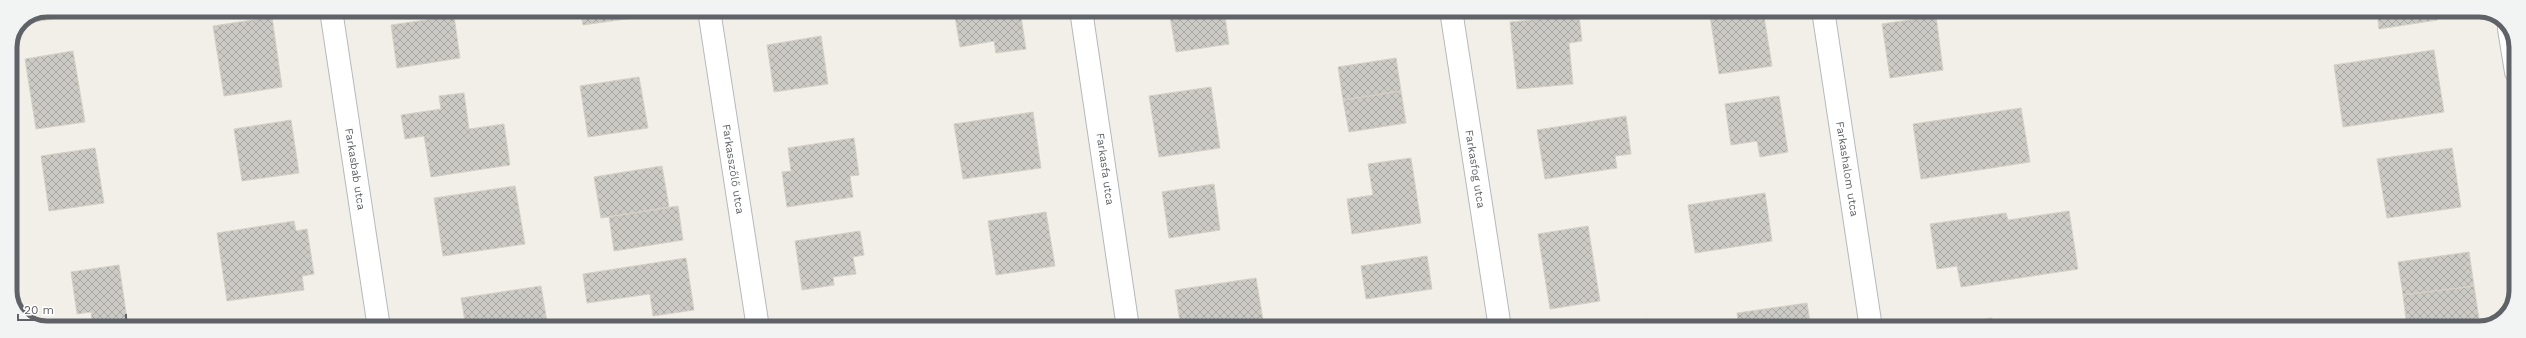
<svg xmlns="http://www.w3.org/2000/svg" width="2526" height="338" viewBox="0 0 2526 338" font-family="'Work Sans',sans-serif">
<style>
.building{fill:url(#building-cross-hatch);stroke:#d6d1c6}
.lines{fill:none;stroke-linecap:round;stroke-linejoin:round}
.street-casing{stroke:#b5b8bc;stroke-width:24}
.street{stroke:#fff;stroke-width:22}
.labels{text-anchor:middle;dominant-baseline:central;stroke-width:4;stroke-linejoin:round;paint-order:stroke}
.street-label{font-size:11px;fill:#5f6368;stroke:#fff}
.rim{fill:none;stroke:#5f6368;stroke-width:5}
</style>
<defs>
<pattern id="building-cross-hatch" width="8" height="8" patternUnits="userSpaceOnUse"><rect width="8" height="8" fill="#cccac5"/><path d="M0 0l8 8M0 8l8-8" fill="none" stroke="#a9a8a4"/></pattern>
</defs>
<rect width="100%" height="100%" fill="#f1efe8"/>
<path class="building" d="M 47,10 L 97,10 L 98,12 L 20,24 L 21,21 Z
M 580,10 L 646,10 L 647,16 L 583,25 Z
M 954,10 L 1020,10 L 1026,49 L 996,53 L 994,41 L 960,47 Z
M 1169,10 L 1224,10 L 1229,44 L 1176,52 Z
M 1327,10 L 1366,10 L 1328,16 Z
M 1709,10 L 1763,10 L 1772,66 L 1719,74 Z
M 2377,10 L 2436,10 L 2437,20 L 2379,29 Z
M 1579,15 L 1582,41 L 1569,43 L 1573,84 L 1517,89 L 1510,22 Z
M 454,16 L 460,58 L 397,68 L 391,25 Z
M 1936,16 L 1943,70 L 1890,78 L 1882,24 Z
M 272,17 L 282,87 L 224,96 L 213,26 Z
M 821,36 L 828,84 L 774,92 L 767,45 Z
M 2434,50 L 2444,112 L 2343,127 L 2334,65 Z
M 73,51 L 85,122 L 36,129 L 25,59 Z
M 1396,58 L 1401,91 L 1343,100 L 1338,67 Z
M 639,77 L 648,128 L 588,137 L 580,86 Z
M 1211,87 L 1220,148 L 1159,157 L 1149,96 Z
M 1401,91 L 1406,123 L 1349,132 L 1343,100 Z
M 464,93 L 469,129 L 504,124 L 510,165 L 431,177 L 424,136 L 405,139 L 401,115 L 441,109 L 439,96 Z
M 1779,96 L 1788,152 L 1760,157 L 1757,141 L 1731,145 L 1725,104 Z
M 2021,108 L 2030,162 L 1921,179 L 1913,124 Z
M 1033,112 L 1041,168 L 963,179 L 954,124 Z
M 1626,116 L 1631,154 L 1615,156 L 1617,168 L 1545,179 L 1537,130 Z
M 291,120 L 299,173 L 242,181 L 234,129 Z
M 854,138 L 859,175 L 850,176 L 853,197 L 787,207 L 782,172 L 791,171 L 788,148 Z
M 95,148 L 104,203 L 49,211 L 41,156 Z
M 2452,148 L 2461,207 L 2387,218 L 2377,159 Z
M 1411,158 L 1421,223 L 1352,234 L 1347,199 L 1373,195 L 1368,164 Z
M 662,166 L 669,207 L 601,218 L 594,177 Z
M 1214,184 L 1220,230 L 1169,238 L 1162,192 Z
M 515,186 L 525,244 L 443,256 L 434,198 Z
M 1765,193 L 1772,241 L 1695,253 L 1688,205 Z
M 678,206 L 683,240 L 614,251 L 609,217 Z
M 2069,211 L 2078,269 L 1961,287 L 1957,266 L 1937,269 L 1930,224 L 2006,213 L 2008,220 Z
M 1046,212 L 1055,266 L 996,275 L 988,221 Z
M 294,221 L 296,231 L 307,229 L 314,274 L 302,276 L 304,290 L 227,301 L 217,233 Z
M 1588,226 L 1600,301 L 1550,309 L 1538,234 Z
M 860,231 L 864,255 L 853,257 L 856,274 L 833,277 L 834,285 L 802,290 L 795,241 Z
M 2469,252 L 2474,286 L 2403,295 L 2398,262 Z
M 1427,256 L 1432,289 L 1366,299 L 1361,266 Z
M 686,258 L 694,310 L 653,316 L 650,294 L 587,303 L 583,274 Z
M 119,265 L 127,319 L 92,324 L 91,312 L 77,314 L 71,272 Z
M 1256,278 L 1263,320 L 1229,325 L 1229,328 L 1181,328 L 1175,290 Z
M 541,286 L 548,328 L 466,328 L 461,298 Z
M 2474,286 L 2479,319 L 2407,328 L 2403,295 Z
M 1807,303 L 1811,328 L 1739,328 L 1737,313 Z
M 1992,318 L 1994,328 L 1935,328 L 1935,327 Z
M 1648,319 L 1649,328 L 1604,328 L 1603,326 Z
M 312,324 L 312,328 L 283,328 Z"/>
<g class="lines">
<defs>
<path id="street" d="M 331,10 L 379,328
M 709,10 L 758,328
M 1081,10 L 1128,328
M 1451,10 L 1500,328
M 1823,10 L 1871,328
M 2509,29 L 2516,72"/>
</defs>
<use href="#street" class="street-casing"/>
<use href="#street" class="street"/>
</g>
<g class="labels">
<g class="street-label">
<text transform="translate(355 169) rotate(81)">Farkasbab utca</text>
<text transform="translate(733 169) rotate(81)">Farkasszőlő utca</text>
<text transform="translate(1105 169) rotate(82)">Farkasfa utca</text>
<text transform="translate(1475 169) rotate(81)">Farkasfog utca</text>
<text transform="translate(1847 169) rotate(81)">Farkashalom utca</text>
</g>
</g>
<path d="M0 0H2526V338H0ZM47 17H2479A30 30 0 0 1 2509 47V291A30 30 0 0 1 2479 321H47A30 30 0 0 1 17 291V47A30 30 0 0 1 47 17Z" fill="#f2f3f3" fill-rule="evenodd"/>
<path class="rim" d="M47 17H2479A30 30 0 0 1 2509 47V291A30 30 0 0 1 2479 321H47A30 30 0 0 1 17 291V47A30 30 0 0 1 47 17Z"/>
<path d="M18 314v6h108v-6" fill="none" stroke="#5f6368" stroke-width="2"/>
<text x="24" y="314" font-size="12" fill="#5f6368" stroke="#ffffff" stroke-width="3" paint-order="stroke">20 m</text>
</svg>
